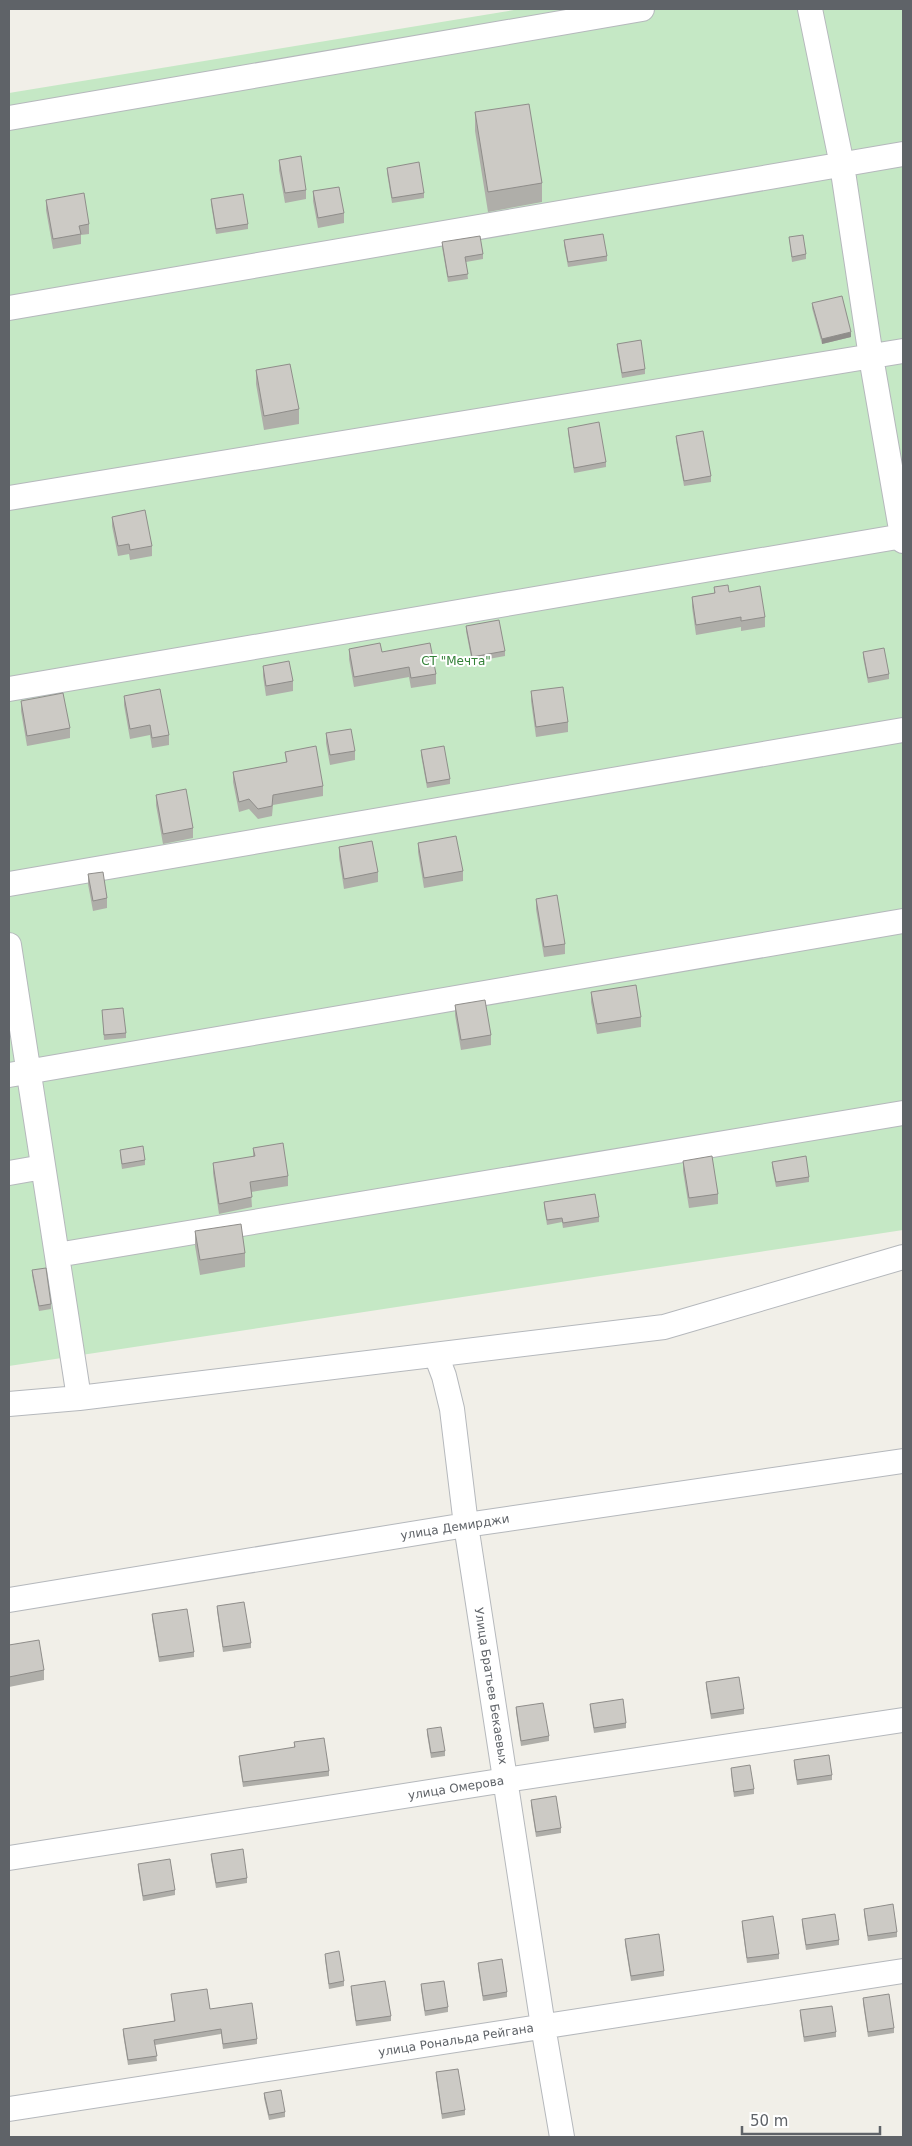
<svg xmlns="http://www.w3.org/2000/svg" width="912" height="2146" viewBox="0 0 912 2146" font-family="'DejaVu Sans',sans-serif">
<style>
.green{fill:#c5e8c5}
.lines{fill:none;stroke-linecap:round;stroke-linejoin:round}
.minor-casing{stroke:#b5b8bc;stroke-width:26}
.minor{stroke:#fff;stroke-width:24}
.wall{fill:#afaea9}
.shaded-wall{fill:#8f8d8a}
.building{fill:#cccac5;stroke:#8f8d8a}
.labels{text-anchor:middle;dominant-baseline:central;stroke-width:4;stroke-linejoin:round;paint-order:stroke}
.park-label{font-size:12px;fill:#348238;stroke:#fff}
.street-label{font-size:12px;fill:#5f6368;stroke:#fff}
</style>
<rect width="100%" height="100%" fill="#f1efe8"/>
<path class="green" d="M 520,9 L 903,9 L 903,1230 L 9,1366 L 9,93 Z"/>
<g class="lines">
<defs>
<path id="minor" d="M 810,9 L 842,165 L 871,357 L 903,541
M 9,118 L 642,9
M 9,308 L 903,154
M 9,498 L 903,351
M 9,689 L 903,536
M 9,884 L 903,730
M 9,945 L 79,1398
M 9,1075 L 903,921
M 9,1173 L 43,1167
M 57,1255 L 903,1113
M 436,1355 L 444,1376 L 452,1409 L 466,1525 L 543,2026 L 562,2137
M 9,1404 L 79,1398 L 664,1327 L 903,1257
M 9,1600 L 466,1525 L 903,1461
M 9,1858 L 506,1780 L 903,1720
M 9,2109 L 903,1971"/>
</defs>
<use href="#minor" class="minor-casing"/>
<use href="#minor" class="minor"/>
</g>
<path class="wall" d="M 475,112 L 542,183 L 542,202 L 488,212 L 475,131 Z
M 279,160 L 306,190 L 306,199 L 285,203 L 279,170 Z
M 387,168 L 424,193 L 424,198 L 392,203 L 387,173 Z
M 313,191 L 344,213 L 344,223 L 318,228 L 313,201 Z
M 211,199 L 248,224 L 248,229 L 216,234 L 211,204 Z
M 46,200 L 89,224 L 89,234 L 81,235 L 81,244 L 53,249 L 46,210 Z
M 789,237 L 806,254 L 806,259 L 792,262 Z
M 564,240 L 607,256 L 607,261 L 568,267 L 564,245 Z
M 442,242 L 483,254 L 483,259 L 466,262 L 468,279 L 448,282 L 442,247 Z
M 812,303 L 851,337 L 822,344 L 812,308 Z
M 617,344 L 645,369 L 645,374 L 622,378 L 617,349 Z
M 256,370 L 299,409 L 299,424 L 264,430 L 256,384 Z
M 568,428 L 606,462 L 606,467 L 574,473 L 568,433 Z
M 676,436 L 711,476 L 711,482 L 684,486 L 676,441 Z
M 112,517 L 152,546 L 152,556 L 130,560 L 129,554 L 118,556 L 112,526 Z
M 714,587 L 729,592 L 765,617 L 765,627 L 741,631 L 741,627 L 696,635 L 692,607 L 692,597 L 714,593 Z
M 466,626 L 505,651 L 505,656 L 472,662 L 466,631 Z
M 349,649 L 382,652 L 436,674 L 436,684 L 411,688 L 409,677 L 354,687 L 349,659 Z
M 863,652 L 889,674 L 889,679 L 868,683 L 863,657 Z
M 263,666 L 293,681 L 293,691 L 266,696 L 263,676 Z
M 531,691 L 568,722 L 568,732 L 536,737 L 531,701 Z
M 124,696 L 169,735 L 169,745 L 152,748 L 150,735 L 130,739 L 124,705 Z
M 21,701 L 70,728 L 70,738 L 27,746 L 21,711 Z
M 326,733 L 355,751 L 355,760 L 330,765 L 326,743 Z
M 421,750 L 450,779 L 450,784 L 427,788 L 421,755 Z
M 285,752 L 323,786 L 323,796 L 273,805 L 272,816 L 258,819 L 249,809 L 239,812 L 233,782 L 233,772 L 286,762 Z
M 156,795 L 193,828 L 193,838 L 163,844 L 156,805 Z
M 418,843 L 463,871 L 463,881 L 424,888 L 418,852 Z
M 339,847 L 378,872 L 378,882 L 344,889 L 339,857 Z
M 88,874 L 107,898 L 107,908 L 93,911 L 88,884 Z
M 536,899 L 565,944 L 565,954 L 544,957 L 536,909 Z
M 591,992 L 641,1017 L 641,1027 L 597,1034 L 591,1002 Z
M 455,1005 L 491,1035 L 491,1045 L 461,1050 L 455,1015 Z
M 102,1010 L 126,1033 L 126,1038 L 104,1040 Z
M 253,1148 L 288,1176 L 288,1186 L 251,1192 L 252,1207 L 219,1214 L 213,1173 L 213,1163 L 253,1157 Z
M 120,1150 L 145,1160 L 145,1165 L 122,1169 L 120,1155 Z
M 683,1161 L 718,1194 L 718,1204 L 689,1208 L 683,1171 Z
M 772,1162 L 809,1177 L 809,1182 L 776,1187 L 772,1167 Z
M 544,1202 L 599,1217 L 599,1222 L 563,1228 L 562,1222 L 547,1225 L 544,1207 Z
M 195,1231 L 245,1253 L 245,1267 L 200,1275 L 195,1246 Z
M 32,1270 L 51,1304 L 51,1309 L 39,1311 L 32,1275 Z
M 217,1606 L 251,1643 L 251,1648 L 223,1652 L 217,1611 Z
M 152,1614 L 194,1652 L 194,1657 L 159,1662 L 152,1619 Z
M 9,1645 L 44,1670 L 44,1680 L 9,1687 Z
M 706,1682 L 744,1709 L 744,1714 L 711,1719 L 706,1687 Z
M 590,1704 L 626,1723 L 626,1728 L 594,1733 L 590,1709 Z
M 516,1707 L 549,1736 L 549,1741 L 521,1746 L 516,1712 Z
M 427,1729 L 445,1751 L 445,1756 L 431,1758 L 427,1734 Z
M 294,1742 L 329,1771 L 329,1776 L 243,1787 L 239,1761 L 239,1756 L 294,1748 Z
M 794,1760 L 832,1775 L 832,1780 L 797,1785 L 794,1765 Z
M 731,1768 L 754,1789 L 754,1794 L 734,1797 L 731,1773 Z
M 531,1800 L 561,1828 L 561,1833 L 536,1837 L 531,1805 Z
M 211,1854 L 247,1878 L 247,1883 L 216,1888 L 211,1859 Z
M 138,1864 L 175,1890 L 175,1895 L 143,1901 L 138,1869 Z
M 864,1909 L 897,1932 L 897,1937 L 868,1941 L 864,1914 Z
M 802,1919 L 839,1940 L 839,1945 L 806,1950 L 802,1924 Z
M 742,1921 L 779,1954 L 779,1959 L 747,1963 L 742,1926 Z
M 625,1939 L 664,1971 L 664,1976 L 631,1981 L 625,1944 Z
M 325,1954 L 344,1981 L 344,1986 L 329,1989 L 325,1959 Z
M 478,1963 L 507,1992 L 507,1997 L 483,2001 L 478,1968 Z
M 421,1984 L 448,2007 L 448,2012 L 425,2016 L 421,1989 Z
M 351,1986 L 391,2016 L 391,2021 L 356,2026 L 351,1991 Z
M 171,1994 L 210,2009 L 257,2039 L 257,2044 L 223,2049 L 221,2034 L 155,2045 L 157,2061 L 128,2065 L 123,2034 L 123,2029 L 174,2021 Z
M 863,1998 L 894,2028 L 894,2033 L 868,2037 L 863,2003 Z
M 800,2010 L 836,2032 L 836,2037 L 804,2042 L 800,2015 Z
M 436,2072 L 465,2110 L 465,2115 L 442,2119 L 436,2077 Z
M 264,2093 L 285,2112 L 285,2117 L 269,2120 L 264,2098 Z"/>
<path class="shaded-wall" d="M 851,332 L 851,337 L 822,344 L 822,339 Z"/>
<path class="building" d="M 529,104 L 542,183 L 488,192 L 475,112 Z
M 301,156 L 306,190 L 285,193 L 279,160 Z
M 419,162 L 424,193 L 392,198 L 387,168 Z
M 339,187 L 344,213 L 318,218 L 313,191 Z
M 84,193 L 89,224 L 79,226 L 81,234 L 53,239 L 46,200 Z
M 243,194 L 248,224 L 216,229 L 211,199 Z
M 603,234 L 607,256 L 568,262 L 564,240 Z
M 803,235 L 806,254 L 792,257 L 789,237 Z
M 480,236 L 483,254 L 465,257 L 468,274 L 448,277 L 442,242 Z
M 842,296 L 851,332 L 822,339 L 812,303 Z
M 641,340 L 645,369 L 622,373 L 617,344 Z
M 290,364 L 299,409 L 264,416 L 256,370 Z
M 599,422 L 606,462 L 574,468 L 568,428 Z
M 703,431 L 711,476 L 684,481 L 676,436 Z
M 145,510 L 152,546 L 130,550 L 129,544 L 118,546 L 112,517 Z
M 728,585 L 729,592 L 760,586 L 765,617 L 741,621 L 741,617 L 696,625 L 692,597 L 715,593 L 714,587 Z
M 499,620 L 505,651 L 472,657 L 466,626 Z
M 380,643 L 382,652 L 430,643 L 436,674 L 411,678 L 409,667 L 354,677 L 349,649 Z
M 884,648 L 889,674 L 868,678 L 863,652 Z
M 289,661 L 293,681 L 266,686 L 263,666 Z
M 563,687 L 568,722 L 536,727 L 531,691 Z
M 160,689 L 169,735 L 152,738 L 150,725 L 130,729 L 124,696 Z
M 63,693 L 70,728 L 27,736 L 21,701 Z
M 351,729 L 355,751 L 330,755 L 326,733 Z
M 316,746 L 323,786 L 273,795 L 272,806 L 258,809 L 249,799 L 239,802 L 233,772 L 287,762 L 285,752 Z
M 444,746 L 450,779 L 427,783 L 421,750 Z
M 186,789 L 193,828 L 163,834 L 156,795 Z
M 456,836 L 463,871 L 424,878 L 418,843 Z
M 372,841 L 378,872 L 344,879 L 339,847 Z
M 103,872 L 107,898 L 93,901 L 88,874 Z
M 557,895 L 565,944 L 544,947 L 536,899 Z
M 636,985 L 641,1017 L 597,1024 L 591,992 Z
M 485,1000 L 491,1035 L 461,1040 L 455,1005 Z
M 123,1008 L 126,1033 L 104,1035 L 102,1010 Z
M 283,1143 L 288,1176 L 250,1182 L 252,1197 L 219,1204 L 213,1163 L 255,1156 L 253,1148 Z
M 143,1146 L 145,1160 L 122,1164 L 120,1150 Z
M 712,1156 L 718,1194 L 689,1198 L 683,1161 Z
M 806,1156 L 809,1177 L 776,1182 L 772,1162 Z
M 595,1194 L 599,1217 L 563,1223 L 562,1218 L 547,1220 L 544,1202 Z
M 241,1224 L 245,1253 L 200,1260 L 195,1231 Z
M 46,1268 L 51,1304 L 39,1306 L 32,1270 Z
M 244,1602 L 251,1643 L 223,1647 L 217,1606 Z
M 187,1609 L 194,1652 L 159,1657 L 152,1614 Z
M 39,1640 L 44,1670 L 9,1677 L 9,1645 Z
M 739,1677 L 744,1709 L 711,1714 L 706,1682 Z
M 623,1699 L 626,1723 L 594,1728 L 590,1704 Z
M 543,1703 L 549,1736 L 521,1741 L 516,1707 Z
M 441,1727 L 445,1751 L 431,1753 L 427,1729 Z
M 324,1738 L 329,1771 L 243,1782 L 239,1756 L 295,1747 L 294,1742 Z
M 829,1755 L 832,1775 L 797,1780 L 794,1760 Z
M 750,1765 L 754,1789 L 734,1792 L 731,1768 Z
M 556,1796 L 561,1828 L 536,1832 L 531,1800 Z
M 243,1849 L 247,1878 L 216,1883 L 211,1854 Z
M 170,1859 L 175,1890 L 143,1896 L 138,1864 Z
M 893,1904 L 897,1932 L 868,1936 L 864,1909 Z
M 835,1914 L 839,1940 L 806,1945 L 802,1919 Z
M 773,1916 L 779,1954 L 747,1958 L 742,1921 Z
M 659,1934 L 664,1971 L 631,1976 L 625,1939 Z
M 339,1951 L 344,1981 L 329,1984 L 325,1954 Z
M 502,1959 L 507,1992 L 483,1996 L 478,1963 Z
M 385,1981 L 391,2016 L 356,2021 L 351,1986 Z
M 444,1981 L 448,2007 L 425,2011 L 421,1984 Z
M 207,1989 L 210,2009 L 252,2003 L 257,2039 L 223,2044 L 221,2029 L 154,2040 L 157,2056 L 128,2060 L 123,2029 L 175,2021 L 171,1994 Z
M 889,1994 L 894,2028 L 868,2032 L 863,1998 Z
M 832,2006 L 836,2032 L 804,2037 L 800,2010 Z
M 458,2069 L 465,2110 L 442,2114 L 436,2072 Z
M 281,2090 L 285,2112 L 269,2115 L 264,2093 Z"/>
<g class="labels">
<g class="park-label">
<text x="456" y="661">СТ "Мечта"</text>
</g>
<g class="street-label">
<text transform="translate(455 1527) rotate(-9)">улица Демирджи</text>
<text transform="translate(491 1686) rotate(81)">Улица Братьев Бекаевых</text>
<text transform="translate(456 1788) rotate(-9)">улица Омерова</text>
<text transform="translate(456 2040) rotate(-9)">улица Рональда Рейгана</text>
</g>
</g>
<rect width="912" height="2146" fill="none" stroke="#5f6368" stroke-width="20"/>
<path d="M742 2126v8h138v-8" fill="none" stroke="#5f6368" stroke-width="2.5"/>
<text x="750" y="2126" font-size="15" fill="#5f6368" stroke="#ffffff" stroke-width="4" paint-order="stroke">50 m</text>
</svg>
